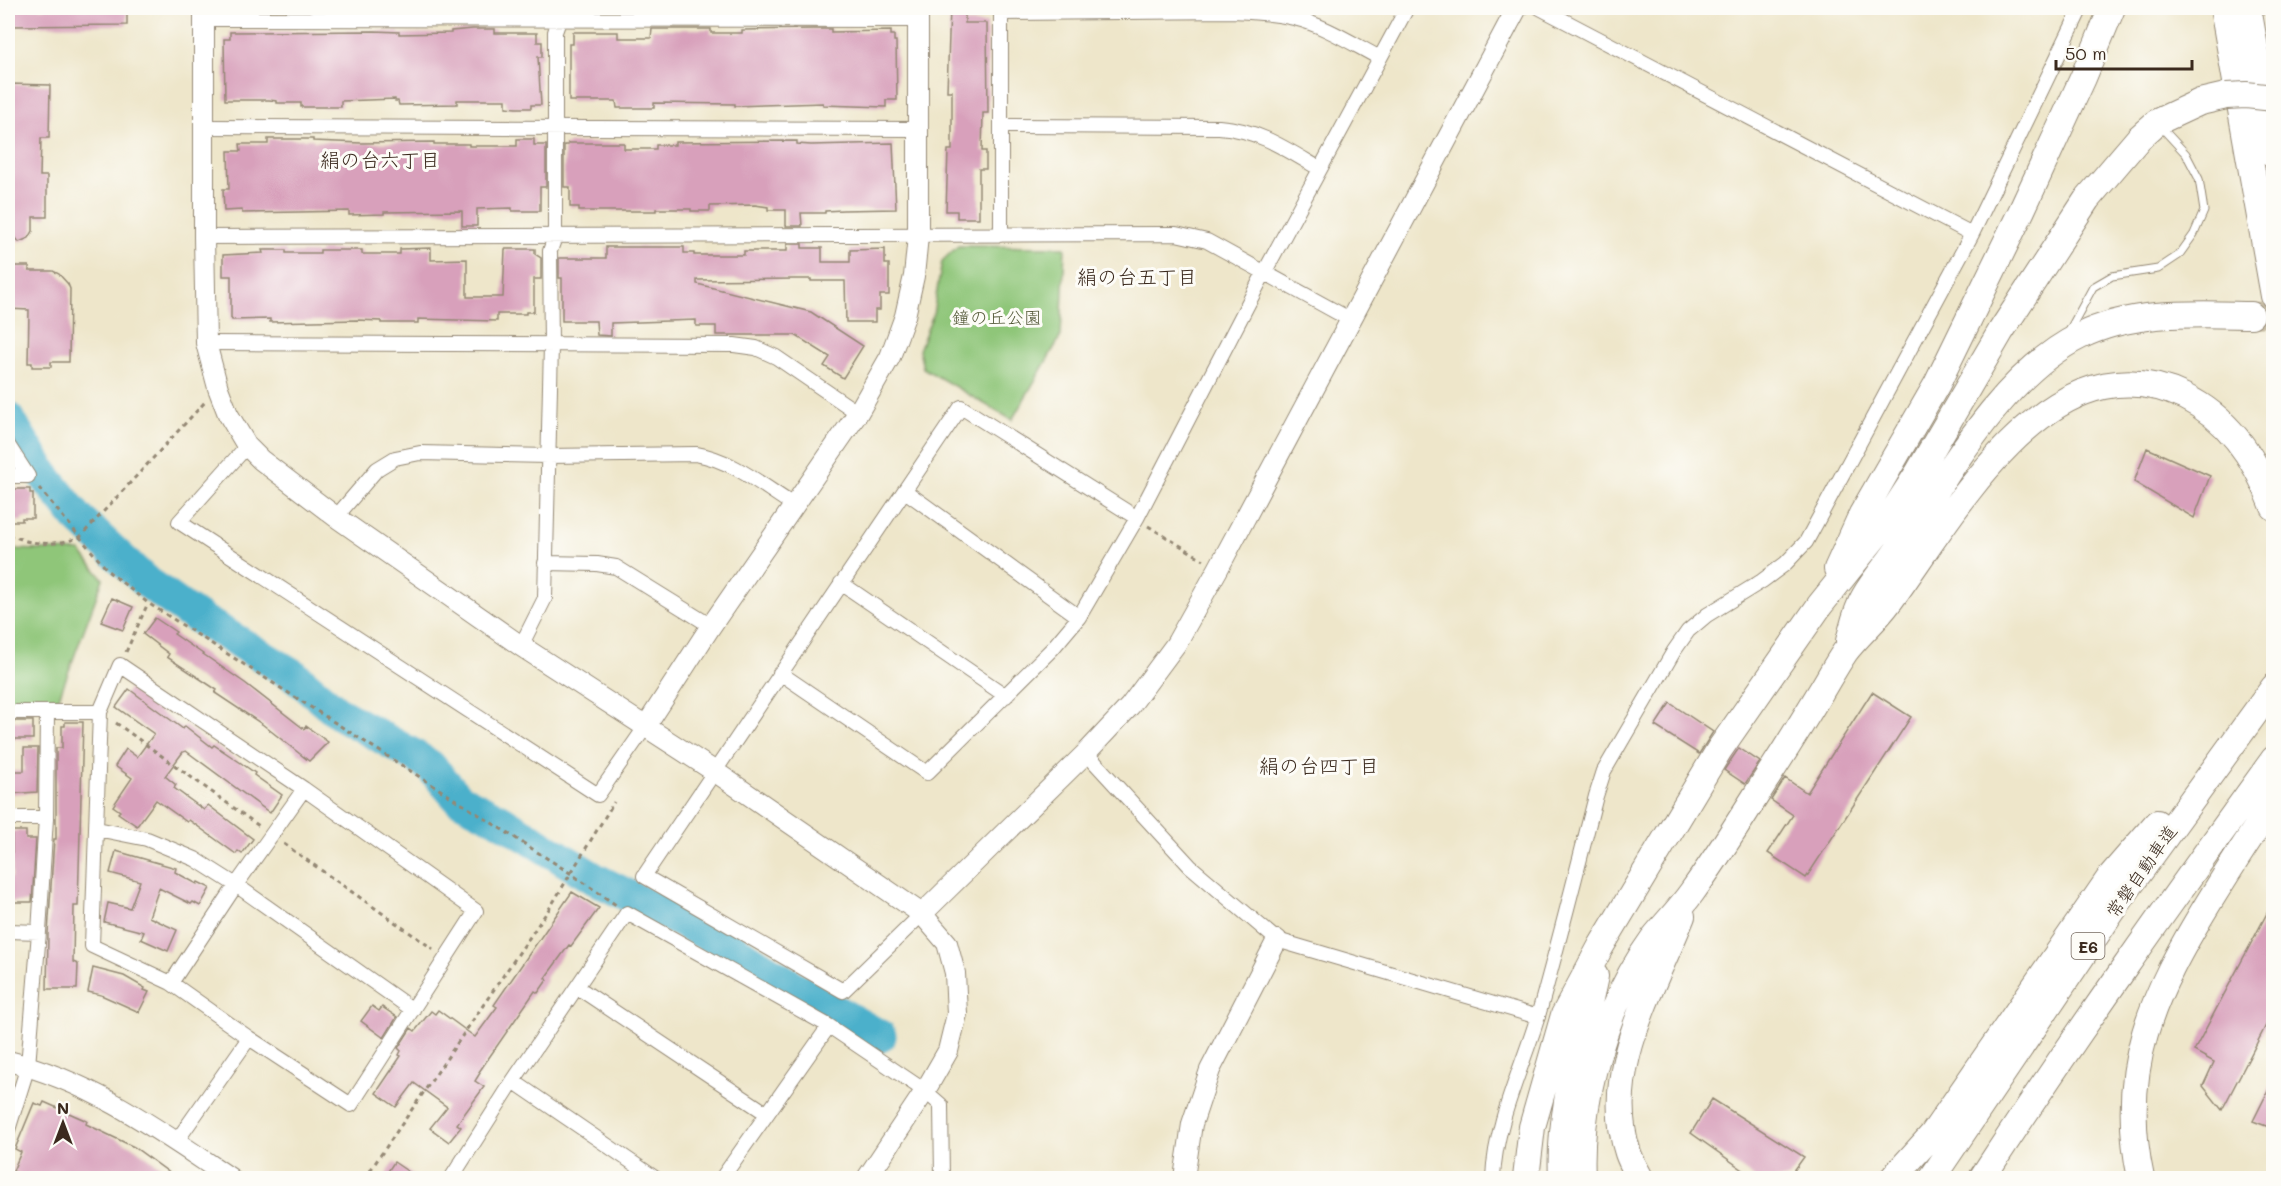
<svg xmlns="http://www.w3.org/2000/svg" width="2281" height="1186" viewBox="0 0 2281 1186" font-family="Mali,'Klee One',sans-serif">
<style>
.green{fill:#8fc679;stroke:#65784c;stroke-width:1.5}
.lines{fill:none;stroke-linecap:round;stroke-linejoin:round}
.river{stroke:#4cb0cb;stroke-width:33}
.building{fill:#d8a0bb}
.highway-tunnel{stroke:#cac0a8;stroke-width:26;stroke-dasharray:26 13;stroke-linecap:butt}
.lane-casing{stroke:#948874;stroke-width:9}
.street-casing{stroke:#948874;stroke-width:16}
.secondary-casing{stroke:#948874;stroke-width:22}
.highway-casing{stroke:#948874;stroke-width:28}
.path{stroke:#948874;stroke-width:3;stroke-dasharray:4.5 4.5;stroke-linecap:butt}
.lane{stroke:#fff;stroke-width:7}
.street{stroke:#fff;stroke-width:14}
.secondary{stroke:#fff;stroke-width:20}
.highway{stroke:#fff;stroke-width:26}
.highway-bridge-casing{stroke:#948874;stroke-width:28;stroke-linecap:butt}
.highway-bridge{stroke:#fff;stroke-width:26}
.labels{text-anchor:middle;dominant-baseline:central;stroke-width:6;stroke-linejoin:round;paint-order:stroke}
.shield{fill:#fdfcf7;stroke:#75695f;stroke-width:1.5}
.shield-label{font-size:16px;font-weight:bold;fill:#3b2a1e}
.park-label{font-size:18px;fill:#545939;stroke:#fdfcf7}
.street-label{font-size:18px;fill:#3b2a1e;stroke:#fdfcf7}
.neighbourhood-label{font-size:20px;fill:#3b2a1e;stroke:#fdfcf7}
</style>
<rect width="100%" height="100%" fill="#fdfcf7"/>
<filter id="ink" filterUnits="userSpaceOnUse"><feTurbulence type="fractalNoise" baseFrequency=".0167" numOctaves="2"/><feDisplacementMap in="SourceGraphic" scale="12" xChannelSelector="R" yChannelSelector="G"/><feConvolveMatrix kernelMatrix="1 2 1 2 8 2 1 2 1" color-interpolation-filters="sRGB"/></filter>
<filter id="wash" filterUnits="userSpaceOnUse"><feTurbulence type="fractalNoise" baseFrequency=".008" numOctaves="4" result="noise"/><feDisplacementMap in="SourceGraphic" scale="24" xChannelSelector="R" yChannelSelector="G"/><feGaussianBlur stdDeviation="1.35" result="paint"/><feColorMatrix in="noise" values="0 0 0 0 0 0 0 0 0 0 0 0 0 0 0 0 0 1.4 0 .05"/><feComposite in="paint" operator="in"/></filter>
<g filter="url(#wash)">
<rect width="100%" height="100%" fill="#eee6ca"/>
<path class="green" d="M 958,246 L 1065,247 L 1061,336 L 1012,420 L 923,368 L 919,350 L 933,314 L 942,261 Z
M 8,549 L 80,551 L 103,579 L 58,700 L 8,700 Z"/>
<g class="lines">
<path class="river" d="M 8,418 L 43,474 L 77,517 L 144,580 L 187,611 L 295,676 L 340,714 L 415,756 L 430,766 L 459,799 L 502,821 L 595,879 L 729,946 L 804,993 L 880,1036"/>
</g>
<g id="blocks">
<path class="building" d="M 8,8 L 127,8 L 127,25 L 8,26 Z
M 652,8 L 711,8 L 711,11 L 652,11 Z
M 950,8 L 965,8 L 965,23 L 987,23 L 988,113 L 983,113 L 982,151 L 986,151 L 986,169 L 979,169 L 979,218 L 957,218 L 957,211 L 946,211 L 948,150 L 952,150 L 952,91 L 947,91 Z
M 473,29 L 495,29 L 495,33 L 537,33 L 537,42 L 542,42 L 542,57 L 538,57 L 541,105 L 531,105 L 531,108 L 516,108 L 506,107 L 506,100 L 457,100 L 457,104 L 399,105 L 398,101 L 395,101 L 395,99 L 341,101 L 341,107 L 301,107 L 301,103 L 277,103 L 277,101 L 269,100 L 225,100 L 224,39 L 230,39 L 230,32 L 374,31 L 399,32 L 399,34 L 451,33 L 451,31 Z
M 652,29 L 711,29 L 711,33 L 742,33 L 742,30 L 814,29 L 831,29 L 831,32 L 891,31 L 891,35 L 894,35 L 894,41 L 896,41 L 897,100 L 886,100 L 886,107 L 823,105 L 823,103 L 735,106 L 735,104 L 654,103 L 654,108 L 617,108 L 616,101 L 569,101 L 569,44 L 573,44 L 573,32 L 618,32 L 618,38 L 651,38 Z
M 8,84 L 50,85 L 49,138 L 41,138 L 40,176 L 47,176 L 47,217 L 33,217 L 33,231 L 29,238 L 19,242 L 8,228 Z
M 268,139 L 313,139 L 313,141 L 361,143 L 434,142 L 434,144 L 469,144 L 469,146 L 517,146 L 517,139 L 534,139 L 534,145 L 546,145 L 546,187 L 540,187 L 540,211 L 512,211 L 512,208 L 477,209 L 477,226 L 462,226 L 462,211 L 384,212 L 384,214 L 349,215 L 349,211 L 242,213 L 242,210 L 224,211 L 223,189 L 229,189 L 228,151 L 241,151 L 240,144 L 268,144 Z
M 797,141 L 797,144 L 811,145 L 893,143 L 896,209 L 843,210 L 825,211 L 825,213 L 801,213 L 802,226 L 786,226 L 786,210 L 768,210 L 768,207 L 755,205 L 710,206 L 710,211 L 691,211 L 691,209 L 656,209 L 656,211 L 579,211 L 579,207 L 570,207 L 570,187 L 564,187 L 564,145 L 568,145 L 568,143 L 624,143 L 624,149 L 656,149 L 656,145 L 675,145 L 675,142 Z
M 787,244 L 802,244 L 802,248 L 822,248 L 822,262 L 850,262 L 850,250 L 885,249 L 885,264 L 889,264 L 889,295 L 880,295 L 880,310 L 875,310 L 875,322 L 846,322 L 845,281 L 811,281 L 811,279 L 794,279 L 697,280 L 697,284 L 811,312 L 863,346 L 843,378 L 824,366 L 830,357 L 795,335 L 716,335 L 716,326 L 696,326 L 696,320 L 611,323 L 611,336 L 597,335 L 596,321 L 562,321 L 562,278 L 559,278 L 559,258 L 606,258 L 606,247 L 684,247 L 684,253 L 694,253 L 694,255 L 744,255 L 744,251 L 787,251 Z
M 431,248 L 431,260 L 467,259 L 467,297 L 503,297 L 505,249 L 535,249 L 535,254 L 541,258 L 541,279 L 534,279 L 534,312 L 526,312 L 526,314 L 497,314 L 497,321 L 418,319 L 418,323 L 381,323 L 381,321 L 357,320 L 270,322 L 270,319 L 232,320 L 231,318 L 231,276 L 223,276 L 223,255 L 263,253 L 262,250 L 286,250 L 286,253 L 320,253 L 320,250 L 362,250 L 362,254 L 400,254 L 400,249 Z
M 8,266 L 29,266 L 29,271 L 53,271 L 59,274 L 68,284 L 70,289 L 69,362 L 51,362 L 51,367 L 32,367 L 32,363 L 28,363 L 29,310 L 8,309 Z
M 2147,448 L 2210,476 L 2194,518 L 2134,482 Z
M 8,489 L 30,489 L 30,493 L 33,493 L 33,518 L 22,518 L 22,521 L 8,521 Z
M 112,598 L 133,607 L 123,630 L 101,622 Z
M 155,618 L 176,632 L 174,634 L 245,683 L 304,729 L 306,726 L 328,742 L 309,761 L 262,724 L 215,693 L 217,690 L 167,657 L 169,654 L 143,634 Z
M 129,689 L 183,729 L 185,726 L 212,747 L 214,745 L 241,763 L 255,773 L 254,775 L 282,795 L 270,813 L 186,751 L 183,752 L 165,776 L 176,785 L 174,788 L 204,810 L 208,805 L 253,839 L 242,854 L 238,851 L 236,854 L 189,820 L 187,822 L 156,800 L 137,826 L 118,813 L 120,811 L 113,806 L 132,778 L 115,766 L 126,749 L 137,757 L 154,734 L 116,707 Z
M 1872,692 L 1911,717 L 1806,878 L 1768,853 L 1793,815 L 1771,800 L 1785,778 L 1807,793 Z
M 1670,703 L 1713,732 L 1699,754 L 1655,726 Z
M 8,721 L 33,721 L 33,739 L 8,739 Z
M 65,722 L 83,722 L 78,906 L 74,906 L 73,962 L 78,964 L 77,989 L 47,989 L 48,934 L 54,839 L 56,839 L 56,748 L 62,748 L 62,726 L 65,726 Z
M 24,748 L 38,748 L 37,792 L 8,794 L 8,771 L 24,771 Z
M 1739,748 L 1760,762 L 1745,784 L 1724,770 Z
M 12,831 L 26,831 L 26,839 L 36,839 L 32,902 L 8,902 L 8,878 L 12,878 Z
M 116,851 L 176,868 L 175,872 L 197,884 L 198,882 L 210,888 L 200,906 L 193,902 L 191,904 L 159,888 L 149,917 L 177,930 L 168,951 L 141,939 L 144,932 L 104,922 L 108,903 L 130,908 L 140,881 L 110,873 Z
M 572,892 L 599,908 L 571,946 L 569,945 L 545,978 L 547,980 L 538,993 L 535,991 L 479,1072 L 480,1073 L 475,1081 L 484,1087 L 457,1124 L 461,1127 L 449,1142 L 430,1128 L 447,1107 L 414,1083 L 396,1107 L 376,1093 L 401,1056 L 399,1055 L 401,1051 L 398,1048 L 411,1028 L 415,1031 L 431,1011 L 435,1014 L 438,1010 L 475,1037 L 497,1007 L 494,1005 Z
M 2274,900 L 2274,1010 L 2222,1110 L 2203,1086 L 2214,1062 L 2194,1051 Z
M 93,968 L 124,976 L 145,988 L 144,990 L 149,992 L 139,1012 L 101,995 L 88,992 Z
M 372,1006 L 379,1011 L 382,1007 L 397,1017 L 384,1038 L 361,1021 Z
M 2274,1079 L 2274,1129 L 2253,1121 Z
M 1712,1099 L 1804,1157 L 1788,1179 L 1756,1179 L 1691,1133 Z
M 44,1102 L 87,1121 L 86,1124 L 134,1147 L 178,1179 L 30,1179 L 13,1171 L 21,1152 L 15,1149 L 34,1103 L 42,1106 Z
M 394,1162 L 419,1179 L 383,1179 Z"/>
</g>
</g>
<g filter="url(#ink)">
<use href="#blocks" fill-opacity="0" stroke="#948874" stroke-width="1.5"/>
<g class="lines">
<path class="highway-tunnel" d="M 2251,315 L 2274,314"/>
<defs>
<path id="lane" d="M 2068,333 L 2093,287 L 2112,276 L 2158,269 L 2179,255 L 2194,234 L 2204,211 L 2199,179 L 2186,154 L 2161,127"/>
<path id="street" d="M 1001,8 L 1001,235
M 1540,8 L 1972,234
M 1001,13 L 1233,11 C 1254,12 1274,13 1294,18 C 1324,25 1353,44 1380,58
M 204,19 L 919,20
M 1002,126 L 1219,127 C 1259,130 1286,149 1320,169
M 203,127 L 919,129
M 204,237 L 1176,234 L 1207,241 L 1351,320
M 206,343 L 734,345 L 756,348 L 776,357 L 858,413
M 8,445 L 28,476
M 247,446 L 179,522 L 598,795 L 646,726
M 8,476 L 28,476
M 905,491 L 1079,617
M 336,517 L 377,469 L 395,458 L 420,453 L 548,456 L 696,454 C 733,460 764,487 795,506
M 545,563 L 597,564 L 616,567 L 711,626
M 841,583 L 1006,696
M 521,646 L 545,598 L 551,345 L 550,251 L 555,237 L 555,32 L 560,18 L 560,8
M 120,665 L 304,789 L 476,911 L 351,1105 L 249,1038 L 171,983 L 92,946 L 100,712 Z
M 780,673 L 927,773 L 1052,649 L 1079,617 L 1137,518 L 1264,273 L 1407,8
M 8,712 L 100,712
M 1086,753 L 1190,866 L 1277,940 L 1538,1017
M 8,818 L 46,818
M 97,829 L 147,839 L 195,859 L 236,885 L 413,1010
M 922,914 L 843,991 L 644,876 L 961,407 L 1137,518
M 8,931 L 39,932
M 171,983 L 236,885 L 304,789
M 577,987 L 766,1113
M 513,1081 L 655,1178
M 8,1130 L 28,1066 L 39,932 L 46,818 L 47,712
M 176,1142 L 249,1038
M 453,1178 L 452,1177 L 513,1081 L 627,913 L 829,1026 L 925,1091 L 941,1105 L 942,1178
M 722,1178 L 829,1026
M 1493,1178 C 1495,1123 1522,1069 1538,1016 C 1559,943 1577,869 1596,796 L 1604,771 L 1674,651 L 1688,631 L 1707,615 L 1762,581 L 1785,564 L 1806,542 L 1972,234 L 2081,8"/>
<path id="secondary" d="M 204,8 L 204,237 L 206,343 L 218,388 L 228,414 L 247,446 L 261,460 L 336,517 L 521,646 L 714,771 L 922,914 L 947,943 L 955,973 L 957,1014 L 948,1051 L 925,1091 L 867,1178
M 646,726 L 711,626 L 858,413 L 890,357 L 905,316 L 914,276 L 918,236 L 918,8
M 922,914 L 1086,753 L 1130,706 L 1176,644 L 1218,569 L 1517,8
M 8,1061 C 91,1081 160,1131 230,1178
M 1184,1178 L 1192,1124 L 1210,1070 L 1277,940"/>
<path id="highway" d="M 2223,8 L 2274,296
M 2248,8 L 2274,155
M 1837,569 L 1862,514 L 1937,384 L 2022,210 L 2083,78 L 2112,8
M 1849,641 C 1853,627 1856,610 1864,597 C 1875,578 1891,561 1903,542 C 1949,472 2003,374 2080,336 C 2133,310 2193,314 2251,315
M 1526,1178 L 1532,1127 L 1564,1015 L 1601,946 L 1719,750 L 1820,605 L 1885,524 L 1918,473 L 2001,331 L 2087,199 L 2139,138 L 2157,122 L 2200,102 L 2226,96
M 1562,1178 C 1558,1110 1581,1043 1595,976
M 1582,1178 C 1579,1121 1591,1067 1612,1013 C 1623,987 1637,961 1653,939 C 1666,923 1680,909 1692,892 C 1718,856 1742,818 1765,781 C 1784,752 1802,723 1820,693 C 1828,680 1836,665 1845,652 C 1859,634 1876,620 1889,602 C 1953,516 2050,332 2185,397 C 2230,419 2257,461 2274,507
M 1640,1178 C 1636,1170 1631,1162 1628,1153 C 1601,1072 1653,989 1682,916
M 1893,1178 L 1933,1134 L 2111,876 L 2157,823
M 1932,1178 L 2128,888 L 2274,687
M 1982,1178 C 2075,1035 2174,897 2274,759
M 2141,1178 C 2117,1069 2153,993 2209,902 C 2230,868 2251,835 2274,802"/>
</defs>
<use href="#lane" class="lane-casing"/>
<use href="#street" class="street-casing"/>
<use href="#secondary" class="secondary-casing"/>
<use href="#highway" class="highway-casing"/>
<path class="path" d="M 39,488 L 109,572 L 148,603 L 570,873 L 616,905
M 1148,526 L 1204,560
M 8,536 C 17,536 22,541 31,542 C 48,545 65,543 80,537 L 205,402
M 126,652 L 148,603
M 116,723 L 259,826
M 284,844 L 433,949
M 365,1178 L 551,906 L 614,802"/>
<use href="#lane" class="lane"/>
<use href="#street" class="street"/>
<use href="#secondary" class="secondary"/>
<use href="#highway" class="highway"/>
<defs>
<path id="highway-bridge" d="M 2226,96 L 2246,95 L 2274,98"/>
</defs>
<use href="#highway-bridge" class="highway-bridge-casing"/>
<use href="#highway-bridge" class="highway-bridge"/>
</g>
</g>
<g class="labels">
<rect class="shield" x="2071.5" y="933" width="33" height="26" rx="4.5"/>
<g class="shield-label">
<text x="2088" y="946">E6</text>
</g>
<g class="park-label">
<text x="997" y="317">鐘の丘公園</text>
</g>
<g class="street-label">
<text transform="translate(2141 871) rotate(-55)">常磐自動車道</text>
</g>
<g class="neighbourhood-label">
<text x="380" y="159">絹の台六丁目</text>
<text x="1137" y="276">絹の台五丁目</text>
<text x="1319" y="765">絹の台四丁目</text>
</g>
</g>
<rect width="2281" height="1186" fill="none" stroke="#fdfcf7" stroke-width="30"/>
<g transform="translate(63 1123)" stroke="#fdfcf7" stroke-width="4.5" paint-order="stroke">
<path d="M0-4.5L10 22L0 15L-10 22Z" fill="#3b2a1e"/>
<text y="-9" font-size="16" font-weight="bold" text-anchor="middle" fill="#3b2a1e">N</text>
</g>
<path d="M2056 60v9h136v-9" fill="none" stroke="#3b2a1e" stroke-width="3"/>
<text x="2065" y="60" font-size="18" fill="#3b2a1e" stroke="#fdfcf7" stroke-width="4.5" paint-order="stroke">50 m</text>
</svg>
